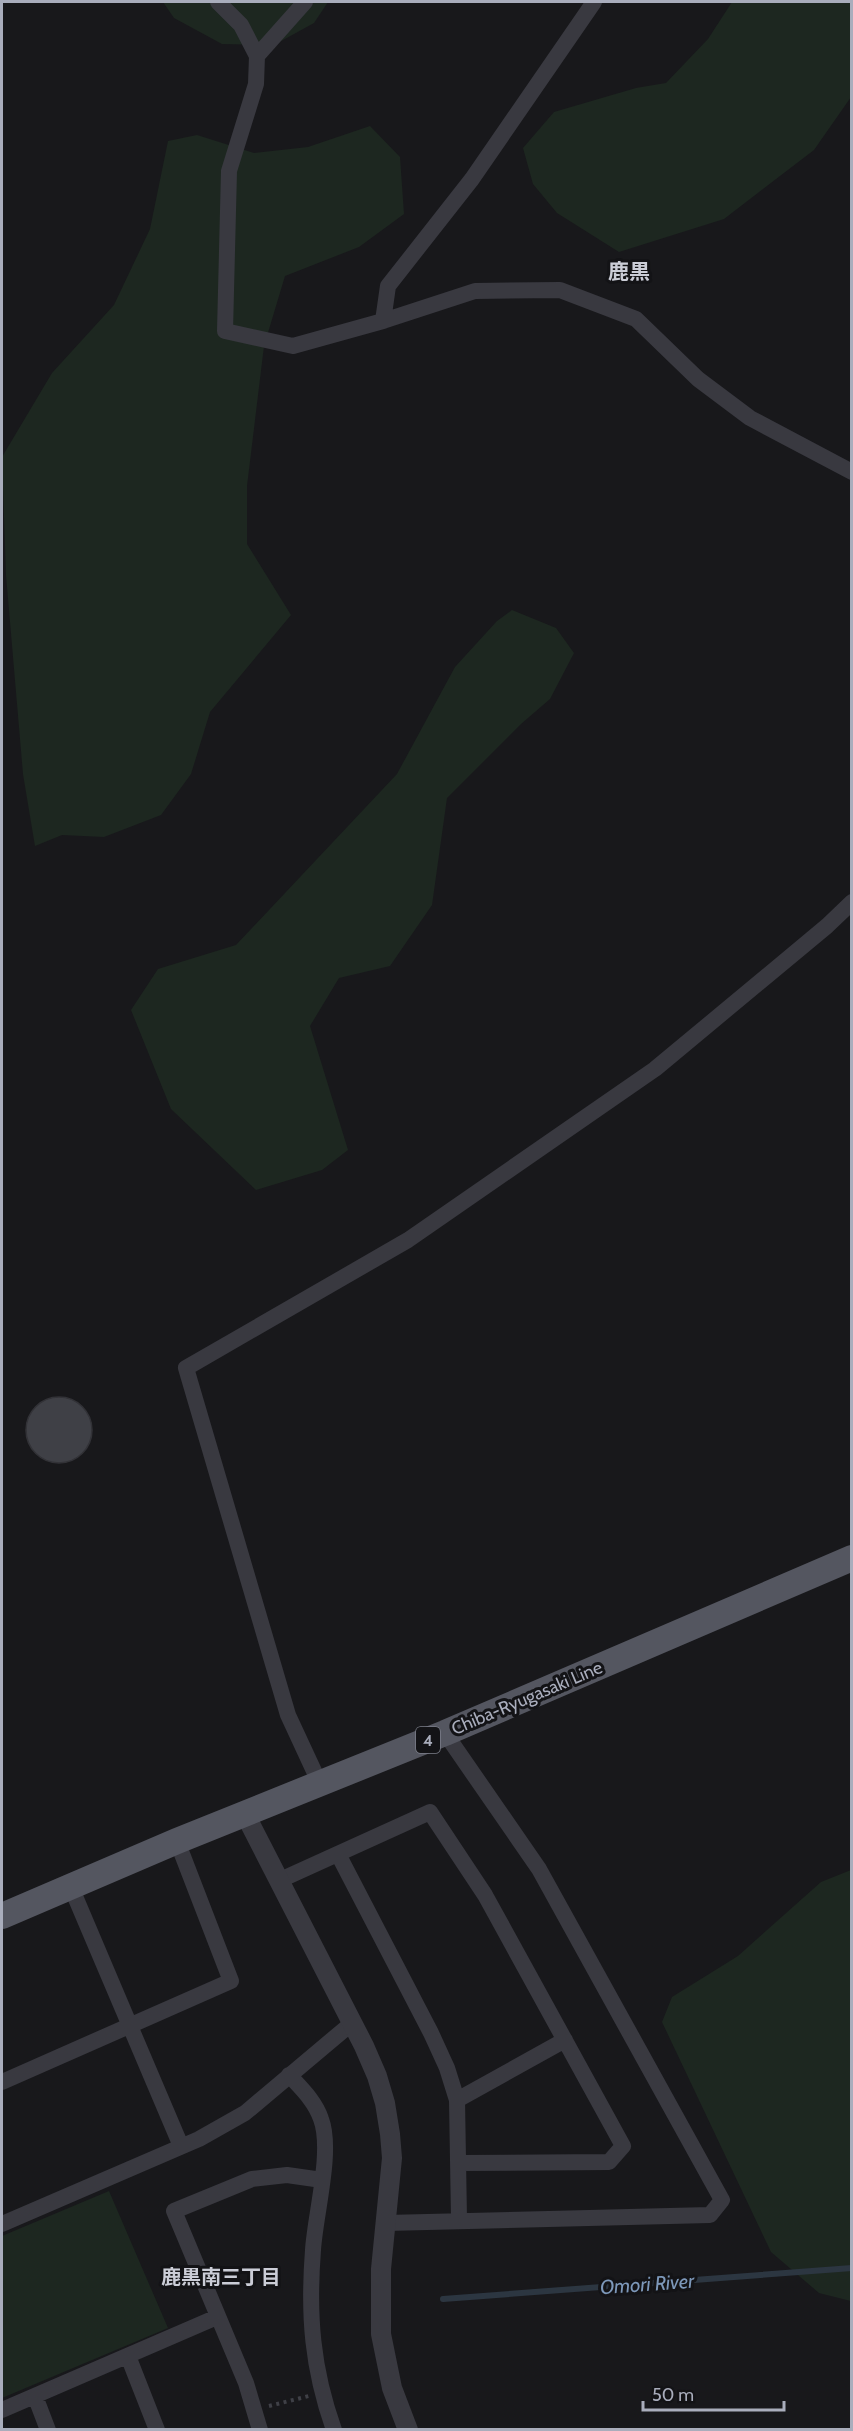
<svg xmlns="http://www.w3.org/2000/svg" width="853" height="2431" viewBox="0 0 853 2431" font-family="Cabin,'Noto Sans JP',sans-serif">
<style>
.green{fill:#1d2720}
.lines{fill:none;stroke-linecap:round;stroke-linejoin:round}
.stream{stroke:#2c3641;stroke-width:6}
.building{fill:#3f4046;stroke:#323237;stroke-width:1.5}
.path{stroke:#3f4047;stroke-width:4;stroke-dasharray:3 4.5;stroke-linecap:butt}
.minor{stroke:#393940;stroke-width:16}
.tertiary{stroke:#393940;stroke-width:20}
.primary{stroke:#545660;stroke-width:26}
.labels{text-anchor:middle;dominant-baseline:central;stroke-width:6;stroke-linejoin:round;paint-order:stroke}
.shield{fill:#131316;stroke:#7c7f8a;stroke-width:1.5}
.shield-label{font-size:16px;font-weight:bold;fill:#a9adbc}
.street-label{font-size:18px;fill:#a9adbc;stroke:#131316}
.neighbourhood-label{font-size:20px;font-weight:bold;fill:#cbcdd7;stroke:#131316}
.water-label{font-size:20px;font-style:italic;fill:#7d98ba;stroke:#131316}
.quarter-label{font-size:21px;font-weight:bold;fill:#cbcdd7;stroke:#131316}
</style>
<rect width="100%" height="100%" fill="#18181b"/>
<path class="green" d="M 163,2 L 328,2 L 314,23 L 274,45 L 222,44 L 174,18 Z
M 732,2 L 851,2 L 851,97 L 814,150 L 724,219 L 619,252 L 557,213 L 533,184 L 523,148 L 554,112 L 636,88 L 666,83 L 708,39 Z
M 370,126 L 400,157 L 404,214 L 359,247 L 285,276 L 264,346 L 247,486 L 247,544 L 291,615 L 210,712 L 191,774 L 161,815 L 104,837 L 62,835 L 35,846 L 23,774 L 6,575 L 2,457 L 52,373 L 114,305 L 150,229 L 168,141 L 197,135 L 254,153 L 308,147 Z
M 512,610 L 556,628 L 574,653 L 550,699 L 521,724 L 447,798 L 432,905 L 390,966 L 339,978 L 310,1026 L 348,1150 L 322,1170 L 256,1190 L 171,1109 L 131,1010 L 158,969 L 236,945 L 397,774 L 455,667 L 497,621 Z
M 851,1870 L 851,2301 L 819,2293 L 771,2252 L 662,2022 L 672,1997 L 738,1956 L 821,1882 Z
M 109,2191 L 168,2328 L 2,2398 L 2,2236 Z"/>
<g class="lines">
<path class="stream" d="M 443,2299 L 852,2268"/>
</g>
<path class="building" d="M26 1430a33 33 0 1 1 66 0a33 33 0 1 1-66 0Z"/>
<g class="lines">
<path class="path" d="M 269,2406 L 309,2396"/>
<path class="minor" d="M 218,2 L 241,25 L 257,56 L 256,84 L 229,171 L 225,331 L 293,346 L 383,321 L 388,286 L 472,179 L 594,2
M 257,56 L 305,2
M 383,321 L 475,291 L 560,290 L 636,319 L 698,379 L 750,418 L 852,472
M 320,1784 L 288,1715 L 186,1368 L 408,1240 L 655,1069 L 827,926 L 852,902
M 338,1854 L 431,2033 L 447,2068 L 457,2100 L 459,2219
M 278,1881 L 430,1812 L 485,1895 L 623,2146 L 609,2162 L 458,2163
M 71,1887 L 181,2146
M 289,2075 C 301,2088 315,2101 321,2119 C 333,2151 315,2215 313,2250 C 308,2315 312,2368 334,2430
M 2,2082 L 231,1981 L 177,1841
M 457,2100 L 565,2040
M 386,2223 L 710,2215 L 722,2200 L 539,1869 L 445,1733
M 2,2224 L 199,2139 L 245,2113 L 352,2023
M 128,2356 L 157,2430
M 35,2396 L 48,2430
M 2,2410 L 217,2317
M 260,2430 L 246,2383 L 174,2211 L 252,2179 L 287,2175 L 322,2180"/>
<path class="tertiary" d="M 245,1814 L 364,2046 L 377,2076 L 385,2103 L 390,2134 L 392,2158 L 381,2269 L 381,2334 L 392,2388 L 408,2430"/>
<path class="primary" d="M 2,1916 L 177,1841 L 445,1733 L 852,1558"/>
</g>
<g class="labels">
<rect class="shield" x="416" y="1727" width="24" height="26" rx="4.5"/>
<g class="shield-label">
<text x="428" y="1740">4</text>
</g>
<g class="street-label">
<text transform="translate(527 1698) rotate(-23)">Chiba-Ryugasaki Line</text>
</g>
<g class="neighbourhood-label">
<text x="221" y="2277">鹿黒南三丁目</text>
</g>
<g class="water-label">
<text transform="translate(647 2284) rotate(-4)">Omori River</text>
</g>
<g class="quarter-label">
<text x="629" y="271">鹿黒</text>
</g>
</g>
<rect width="853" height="2431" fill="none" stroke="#a9adbc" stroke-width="6"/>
<path d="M643 2401v9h141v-9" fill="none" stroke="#a9adbc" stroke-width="3"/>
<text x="652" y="2401" font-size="18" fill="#a9adbc" stroke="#131316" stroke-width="4.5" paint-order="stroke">50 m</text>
</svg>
